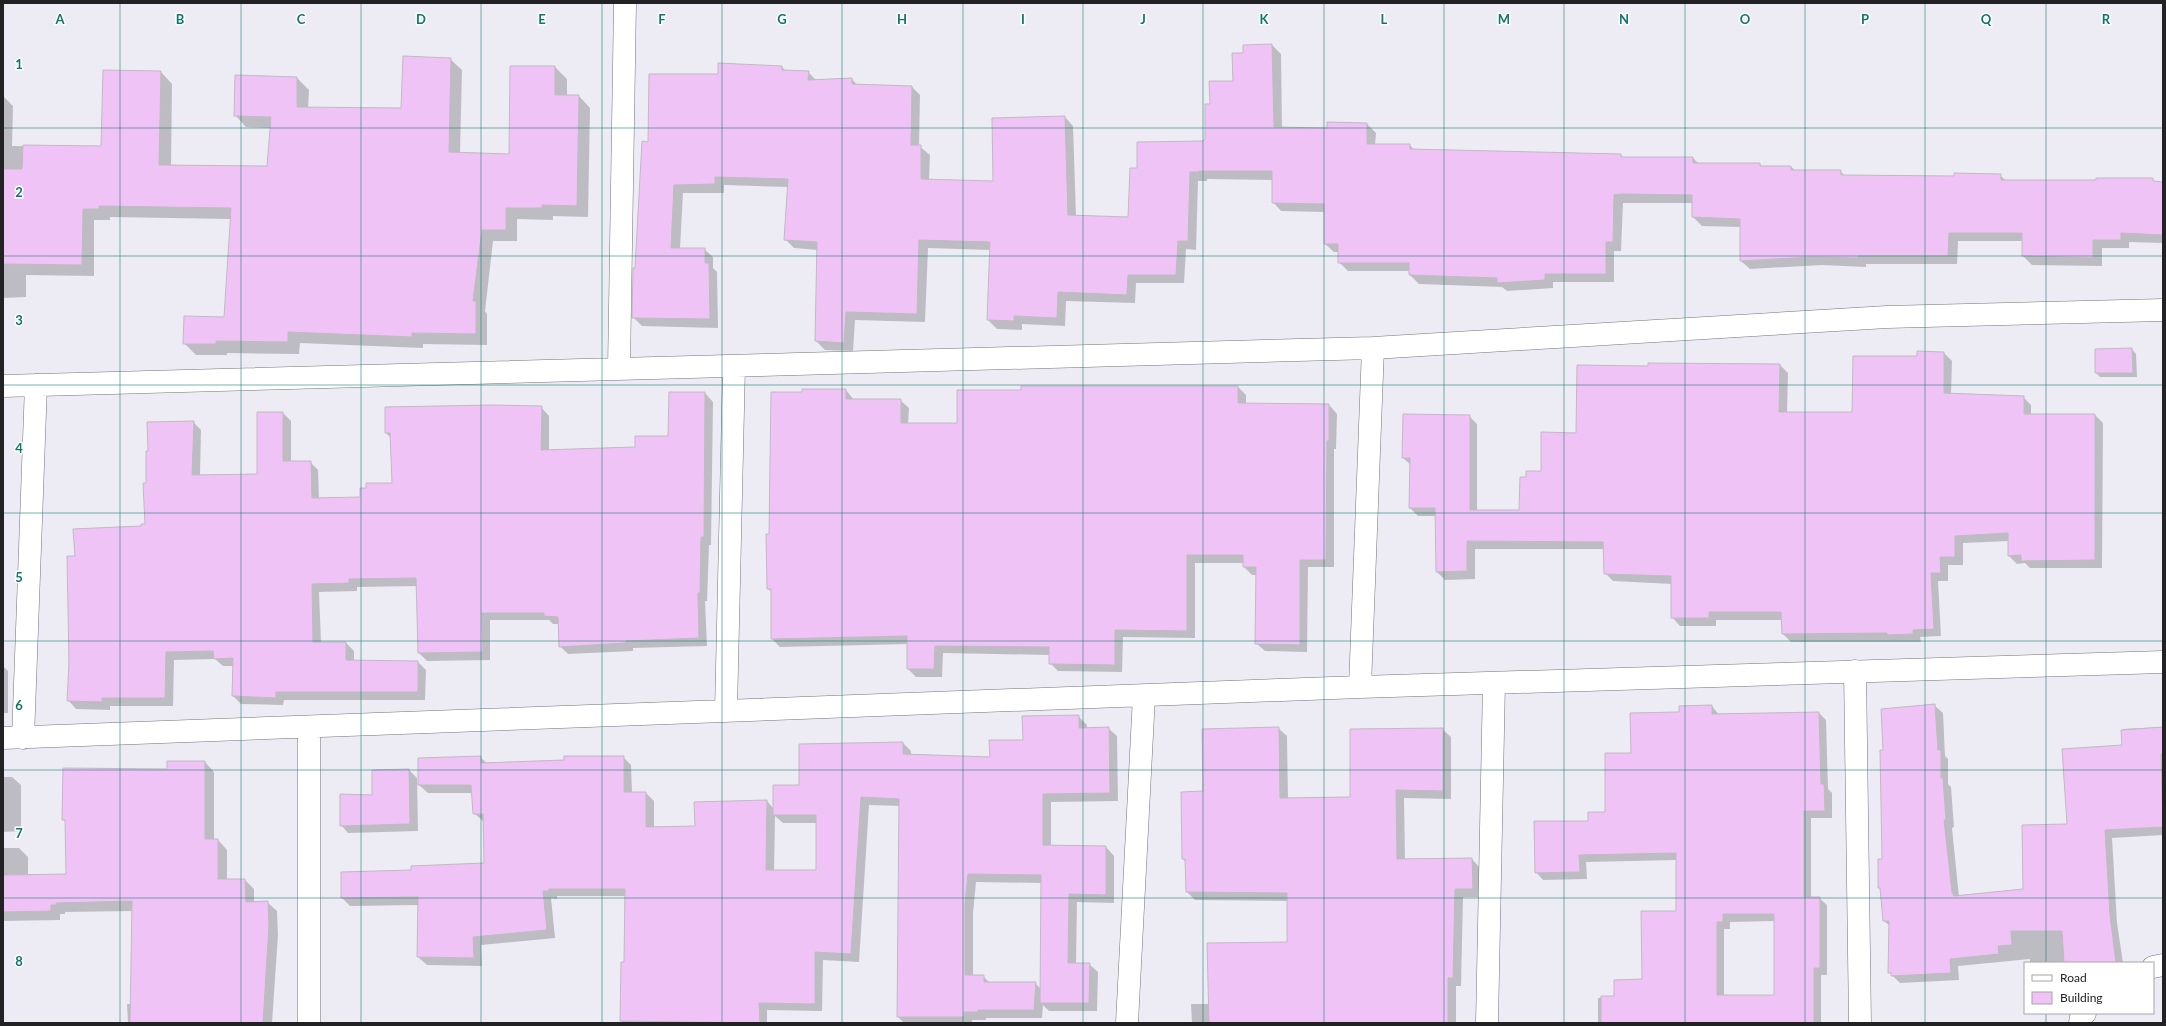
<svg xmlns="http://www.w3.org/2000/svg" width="2166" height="1026" viewBox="0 0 2166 1026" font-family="Lato,sans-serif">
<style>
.shadow{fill:#0003;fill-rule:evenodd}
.building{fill:#f0c3f7;stroke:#c0bac1;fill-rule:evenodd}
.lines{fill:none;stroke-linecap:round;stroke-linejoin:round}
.street-casing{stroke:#74737a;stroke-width:23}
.street{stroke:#fff;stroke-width:22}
.grid{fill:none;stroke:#0f766e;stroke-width:1;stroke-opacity:0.55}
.grid-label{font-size:13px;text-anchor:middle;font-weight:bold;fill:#0f766e;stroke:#fff;stroke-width:3;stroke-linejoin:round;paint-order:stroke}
</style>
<rect width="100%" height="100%" fill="#edecf4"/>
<path class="shadow" d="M 1272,45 L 1281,54 L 1282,129 L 1328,129 L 1367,124 L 1376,133 L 1375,145 L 1410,145 L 1414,150 L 1621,155 L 1623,158 L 1693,158 L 1699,164 L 1760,164 L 1762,167 L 1791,167 L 1796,171 L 1840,171 L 1845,176 L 1955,177 L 2000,175 L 2006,181 L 2097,181 L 2152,179 L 2155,182 L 2163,183 L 2163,243 L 2129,242 L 2129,248 L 2102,248 L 2102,266 L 2032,265 L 2023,256 L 2023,241 L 1958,241 L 1957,264 L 1866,264 L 1866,267 L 1822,265 L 1750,269 L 1741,261 L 1741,227 L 1702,226 L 1693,217 L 1693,203 L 1623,203 L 1621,251 L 1614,251 L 1614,282 L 1553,282 L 1553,288 L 1507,291 L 1502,287 L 1419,284 L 1410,275 L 1410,271 L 1348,271 L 1339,262 L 1339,252 L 1334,252 L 1325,244 L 1325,212 L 1281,211 L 1273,202 L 1273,180 L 1207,179 L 1207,181 L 1198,181 L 1196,250 L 1186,249 L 1184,283 L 1136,283 L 1135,303 L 1066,301 L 1065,326 L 1022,324 L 1022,330 L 997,329 L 988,320 L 990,250 L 928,248 L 925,322 L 855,320 L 853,351 L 825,350 L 816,341 L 818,250 L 794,248 L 785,239 L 789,187 L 724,185 L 724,193 L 683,193 L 680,249 L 704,249 L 713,257 L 713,268 L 717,272 L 718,328 L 642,326 L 633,317 L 649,143 L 719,75 L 782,67 L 786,71 L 808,72 L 817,81 L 852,79 L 858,86 L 912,87 L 920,95 L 919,146 L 930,155 L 929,180 L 995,182 L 1065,117 L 1073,126 L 1076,216 L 1129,218 L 1138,170 L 1206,140 L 1211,105 L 1234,82 L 1244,54 Z
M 450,59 L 462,70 L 460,153 L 510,155 L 555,67 L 567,79 L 567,96 L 579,96 L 590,108 L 588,217 L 553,216 L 553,220 L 517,219 L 517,241 L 493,241 L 485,311 L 487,314 L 487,345 L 423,344 L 423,348 L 300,343 L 299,354 L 227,353 L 227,355 L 196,355 L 184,343 L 225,318 L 231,219 L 110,217 L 110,220 L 94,220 L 94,276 L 26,275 L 26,297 L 3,298 L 3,96 L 13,106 L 12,146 L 102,147 L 161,72 L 172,84 L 171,166 L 268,167 L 271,128 L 246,127 L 235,115 L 297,78 L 309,90 L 308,108 L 402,109 Z
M 2132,349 L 2136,354 L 2137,377 L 2100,377 L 2096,373 L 2096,350 Z
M 1944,353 L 1952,361 L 1951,394 L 2023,397 L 2031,405 L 2031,415 L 2095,415 L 2103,423 L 2102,568 L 2030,568 L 2025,563 L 2017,564 L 2009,556 L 2009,541 L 1963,543 L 1963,565 L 1948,565 L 1948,581 L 1938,581 L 1941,636 L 1920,637 L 1921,642 L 1791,642 L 1783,634 L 1782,620 L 1716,620 L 1716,626 L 1680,626 L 1672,617 L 1672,584 L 1613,581 L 1605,573 L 1604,549 L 1475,549 L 1475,579 L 1445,580 L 1437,572 L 1436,516 L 1418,516 L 1410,508 L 1411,465 L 1403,458 L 1469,416 L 1477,424 L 1477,511 L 1520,511 L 1527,478 L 1542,472 L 1577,434 L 1649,367 L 1780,365 L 1788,373 L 1787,413 L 1853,413 L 1918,357 Z
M 1238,387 L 1246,395 L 1246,404 L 1329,405 L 1337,414 L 1336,449 L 1334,449 L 1334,567 L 1308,567 L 1307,652 L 1265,651 L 1256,643 L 1257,575 L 1252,575 L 1244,567 L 1244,563 L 1195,563 L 1195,638 L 1123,637 L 1122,672 L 1058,671 L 1050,663 L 1050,655 L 943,653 L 942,677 L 916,677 L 908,669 L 908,644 L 780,647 L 772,639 L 772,592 L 768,589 L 770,535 L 846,390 L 854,400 L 900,400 L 909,408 L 908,424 L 958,424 Z
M 705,393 L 713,402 L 711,545 L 709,545 L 707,601 L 705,601 L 707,646 L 633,648 L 633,651 L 568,654 L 560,646 L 560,624 L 553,624 L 549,620 L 490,620 L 490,660 L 427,661 L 419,653 L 418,586 L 357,587 L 357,591 L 319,592 L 321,643 L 346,643 L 354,651 L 354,661 L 418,662 L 426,670 L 425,700 L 284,700 L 283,705 L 241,704 L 233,696 L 234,666 L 223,666 L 215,659 L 174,660 L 173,706 L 110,706 L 110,710 L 76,709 L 68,700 L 70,598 L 76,557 L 146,525 L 147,484 L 193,422 L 201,430 L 200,476 L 258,475 L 283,413 L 291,421 L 291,462 L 310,462 L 318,470 L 319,499 L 361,498 L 393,484 L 391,438 L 386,433 L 541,407 L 549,416 L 549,451 L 636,448 L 669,437 Z
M 3,478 L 4,479 L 3,504 Z
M 3,666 L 8,671 L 8,713 L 3,713 Z
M 1712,706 L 1719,715 L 1819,713 L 1826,720 L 1828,789 L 1832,793 L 1832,818 L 1811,818 L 1811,898 L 1819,898 L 1827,905 L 1827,975 L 1821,975 L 1821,1023 L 1598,1023 L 1598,998 L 1615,997 L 1643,980 L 1677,912 L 1677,860 L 1586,862 L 1587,879 L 1543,880 L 1536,872 L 1590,822 L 1606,813 L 1632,754 L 1680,713 ZM 1775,921 L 1775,996 L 1724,996 L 1724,929 L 1730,929 L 1730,922 Z
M 1935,706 L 1943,713 L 1945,756 L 1948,759 L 1948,784 L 1951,787 L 1954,827 L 1952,828 L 1959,897 L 2024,890 L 2123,746 L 2122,729 L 2163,727 L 2163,835 L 2112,838 L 2117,923 L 2123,963 L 2030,963 L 2030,959 L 1958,966 L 1959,980 L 1900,983 L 1889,972 L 1890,926 L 1884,921 L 1881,889 L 1879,887 L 1883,860 L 1884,751 Z
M 1078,716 L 1087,725 L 1087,729 L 1108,728 L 1117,736 L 1118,801 L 1051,802 L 1051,846 L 1106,847 L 1114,856 L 1114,903 L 1077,902 L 1076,964 L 1089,964 L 1098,972 L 1097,1011 L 1049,1011 L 1043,1005 L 1042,1018 L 986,1018 L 986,1020 L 972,1020 L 972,1023 L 904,1023 L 898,1017 L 900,806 L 869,805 L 859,962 L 823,960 L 822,1011 L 767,1010 L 767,1023 L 623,1023 L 621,1021 L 625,963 L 626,896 L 557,896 L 557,899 L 551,898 L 555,938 L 481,945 L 482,966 L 427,965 L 418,957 L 419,905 L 350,906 L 342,898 L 412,871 L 485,864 L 484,822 L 474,813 L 473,793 L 428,793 L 419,785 L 419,759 L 480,757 L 488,764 L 623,757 L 631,765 L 632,793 L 646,793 L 654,801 L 654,828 L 696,827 L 767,801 L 774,809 L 800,786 L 903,743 L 911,751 L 911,756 L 991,758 ZM 775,816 L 783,823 L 817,823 L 817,871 L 774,871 ZM 976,882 L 1042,883 L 1041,989 L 1035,983 L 990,983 L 983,976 L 973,976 L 973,913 Z
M 1278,728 L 1287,736 L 1288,799 L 1352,798 L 1442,729 L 1451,737 L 1451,799 L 1404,798 L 1405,860 L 1472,859 L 1480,868 L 1481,897 L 1463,897 L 1461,986 L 1456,986 L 1456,1023 L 1192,1023 L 1191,1004 L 1210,1004 L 1288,943 L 1288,901 L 1195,900 L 1187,892 L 1186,862 L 1183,859 L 1204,792 Z
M 205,762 L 214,772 L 214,840 L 218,840 L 227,850 L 227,880 L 245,880 L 254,889 L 254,902 L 267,902 L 277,911 L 278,935 L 272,1023 L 128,1023 L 127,1004 L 131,1004 L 133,911 L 65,912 L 65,914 L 60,914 L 60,920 L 3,921 L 3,848 L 19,848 L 28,857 L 28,876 L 67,875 L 66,822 L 63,819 L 168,770 Z
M 409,770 L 417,778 L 418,831 L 348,833 L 341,825 L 374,796 Z
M 3,777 L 12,777 L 21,785 L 21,831 L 3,832 Z"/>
<path class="building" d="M 1272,44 L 1274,127 L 1327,128 L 1327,122 L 1367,123 L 1367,144 L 1410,144 L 1410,149 L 1621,154 L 1621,157 L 1693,157 L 1693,163 L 1760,163 L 1760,166 L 1791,166 L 1791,170 L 1841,170 L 1841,175 L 1954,176 L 1954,173 L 2001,174 L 2001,180 L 2096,180 L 2096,178 L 2153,178 L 2153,181 L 2163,182 L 2163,235 L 2121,233 L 2121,240 L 2093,240 L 2093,258 L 2022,256 L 2022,233 L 1949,233 L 1948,256 L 1858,256 L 1858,258 L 1812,257 L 1740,261 L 1740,219 L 1692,217 L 1692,195 L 1621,194 L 1614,195 L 1613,242 L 1606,242 L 1606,274 L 1545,274 L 1545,280 L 1497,283 L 1497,278 L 1409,275 L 1409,263 L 1338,263 L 1338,244 L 1324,244 L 1324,204 L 1272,203 L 1272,171 L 1199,171 L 1199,172 L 1190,172 L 1188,241 L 1178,241 L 1176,275 L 1128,275 L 1127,295 L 1058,292 L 1057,318 L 1014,316 L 1014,321 L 987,320 L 990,242 L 919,240 L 917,314 L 846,312 L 844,343 L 815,341 L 817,242 L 784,240 L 788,179 L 715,177 L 715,184 L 674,185 L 671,248 L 705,248 L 705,263 L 709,263 L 710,319 L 632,318 L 633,268 L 635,268 L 642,141 L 648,142 L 649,74 L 718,74 L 718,63 L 782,66 L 782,70 L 809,71 L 808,80 L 852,78 L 852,84 L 912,86 L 911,145 L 921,145 L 921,179 L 993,181 L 992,118 L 1065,116 L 1068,215 L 1128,217 L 1130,168 L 1137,168 L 1137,142 L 1203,141 L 1205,139 L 1205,104 L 1210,104 L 1209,81 L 1233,81 L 1232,53 L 1243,53 L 1243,45 Z
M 403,56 L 451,58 L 449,152 L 509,154 L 510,66 L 555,66 L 555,95 L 579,95 L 577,206 L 542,205 L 542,208 L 506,208 L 506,230 L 482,230 L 473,301 L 476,301 L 476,334 L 412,333 L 412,337 L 288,332 L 288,342 L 216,341 L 216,344 L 183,344 L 184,316 L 224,317 L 231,208 L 99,206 L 99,209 L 83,209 L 82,265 L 3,264 L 3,169 L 22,169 L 23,145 L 101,146 L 103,70 L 161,71 L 159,165 L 267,166 L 271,117 L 234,116 L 235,75 L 297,77 L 297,107 L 401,108 Z
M 2132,348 L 2133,373 L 2095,373 L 2095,349 Z
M 1917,351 L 1944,352 L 1944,393 L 2024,396 L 2024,414 L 2095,414 L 2095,560 L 2021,561 L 2021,555 L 2008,556 L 2008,533 L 1955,536 L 1955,557 L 1940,557 L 1941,573 L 1931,573 L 1934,629 L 1913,630 L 1913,634 L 1887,635 L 1887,633 L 1782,634 L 1781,612 L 1709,612 L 1709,618 L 1671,618 L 1671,576 L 1604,574 L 1603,542 L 1467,541 L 1467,571 L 1436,572 L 1435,508 L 1409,508 L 1410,458 L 1402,458 L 1403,414 L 1470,415 L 1470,510 L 1519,510 L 1520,477 L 1526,477 L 1526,471 L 1541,471 L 1541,432 L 1576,433 L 1577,365 L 1648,366 L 1648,363 L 1780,364 L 1779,412 L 1852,412 L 1853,356 L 1917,356 Z
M 1021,386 L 1238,386 L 1238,403 L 1329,404 L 1329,441 L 1327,441 L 1326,560 L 1300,560 L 1300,645 L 1255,644 L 1256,567 L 1243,567 L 1243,555 L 1187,555 L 1187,631 L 1115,630 L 1115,665 L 1049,664 L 1049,647 L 935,646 L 934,669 L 907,669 L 907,636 L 771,639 L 771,589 L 767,589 L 766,534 L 769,534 L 771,392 L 802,392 L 802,389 L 846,389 L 846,399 L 901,399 L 901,423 L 957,423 L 957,390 L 1021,390 Z
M 669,392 L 705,392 L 704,537 L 701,537 L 700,593 L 698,593 L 699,638 L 626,641 L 626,643 L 559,647 L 558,617 L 544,616 L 544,613 L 482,613 L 483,652 L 418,653 L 416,578 L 349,579 L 349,583 L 312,584 L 313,642 L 346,642 L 346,660 L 418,661 L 418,692 L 276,692 L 276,698 L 232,696 L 233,658 L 214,659 L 213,651 L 166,652 L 165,698 L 102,698 L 102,702 L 67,701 L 69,663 L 67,556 L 75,556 L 73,529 L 141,526 L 141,524 L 145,524 L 143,483 L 146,483 L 146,451 L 148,451 L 147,422 L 194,421 L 192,475 L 257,474 L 257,412 L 283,412 L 283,461 L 311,461 L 312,498 L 360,497 L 360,488 L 366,488 L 366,483 L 392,483 L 390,433 L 385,433 L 385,407 L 492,405 L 542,406 L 541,450 L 635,447 L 635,436 L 668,436 Z
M 1935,704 L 1938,750 L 1941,750 L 1941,778 L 1943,778 L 1946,820 L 1944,820 L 1952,892 L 1954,896 L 2023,889 L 2022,825 L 2067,824 L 2062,749 L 2122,745 L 2121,730 L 2163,727 L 2163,754 L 2161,754 L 2163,827 L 2105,830 L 2110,915 L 2116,963 L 2064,963 L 2062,931 L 2011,931 L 2012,945 L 1998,946 L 1999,954 L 1950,959 L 1951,973 L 1891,976 L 1891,973 L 1888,973 L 1889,921 L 1883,921 L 1880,888 L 1878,888 L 1878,859 L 1882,859 L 1880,750 L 1883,750 L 1881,709 Z
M 1712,705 L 1712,714 L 1819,712 L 1821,784 L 1824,784 L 1825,811 L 1804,811 L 1804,897 L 1820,897 L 1820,968 L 1814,968 L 1814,1023 L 1601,1023 L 1601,996 L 1614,996 L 1614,980 L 1642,979 L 1641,911 L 1676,911 L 1676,853 L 1579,855 L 1580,872 L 1535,873 L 1534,821 L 1588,821 L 1588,812 L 1605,812 L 1605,753 L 1631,753 L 1630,713 L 1679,712 L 1679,706 ZM 1723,914 L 1774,914 L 1774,995 L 1717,995 L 1717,922 L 1723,922 Z
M 1079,715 L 1079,728 L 1109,727 L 1110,793 L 1043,794 L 1043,845 L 1106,846 L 1106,895 L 1069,894 L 1068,963 L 1090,963 L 1089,1003 L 1040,1003 L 1041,875 L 968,874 L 965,904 L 965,975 L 984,975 L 984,982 L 1036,982 L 1034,1010 L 978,1010 L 978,1012 L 964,1012 L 964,1017 L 897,1017 L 899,799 L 861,797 L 851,954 L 815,952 L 815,1004 L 759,1003 L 760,1023 L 620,1021 L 621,962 L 624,962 L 625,889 L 549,889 L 549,891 L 543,891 L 547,930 L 473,937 L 474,958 L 417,957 L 418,897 L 341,898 L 341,872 L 411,870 L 411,866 L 484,863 L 483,814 L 473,814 L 471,785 L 418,785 L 418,758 L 481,756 L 481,763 L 564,760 L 564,756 L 624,756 L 624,792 L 646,792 L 646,827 L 695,826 L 694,802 L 767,800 L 766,870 L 816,870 L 816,815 L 773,815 L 773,785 L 799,785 L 799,744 L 903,742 L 903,754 L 990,757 L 989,740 L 1023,740 L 1022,716 Z
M 1279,727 L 1280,798 L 1350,797 L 1350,729 L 1443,728 L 1443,791 L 1396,790 L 1397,859 L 1472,858 L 1473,889 L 1455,889 L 1453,978 L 1448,978 L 1448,1023 L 1209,1023 L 1207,943 L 1287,942 L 1287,893 L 1186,892 L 1185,859 L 1182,859 L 1181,792 L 1203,791 L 1202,729 Z
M 167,761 L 205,761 L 205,839 L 218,839 L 218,879 L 245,879 L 246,902 L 268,901 L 269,925 L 263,1023 L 130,1023 L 132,901 L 56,903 L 56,905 L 51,905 L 51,911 L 3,912 L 3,875 L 66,874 L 65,820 L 62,820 L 63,768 L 167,769 Z
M 409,769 L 410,824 L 340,826 L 340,794 L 372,795 L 372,770 Z"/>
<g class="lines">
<defs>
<path id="street" d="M 619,368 L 625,3
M 3,386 L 1373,348 L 1887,317 L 2163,310
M 1855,671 L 1860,1023
M 1360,687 L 1373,348
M 726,711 L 734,366
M 309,727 L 309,1023
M 3,738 L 1360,687 L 2163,662
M 23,738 L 36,385
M 2153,967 L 2163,965
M 1127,1023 L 1144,696
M 1487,1023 L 1494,683
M 2080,1023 L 2081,1017 L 2085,1013"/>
</defs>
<use href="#street" class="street-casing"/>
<use href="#street" class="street"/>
</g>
<path class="grid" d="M 120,3 L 120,1023M 241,3 L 241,1023M 361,3 L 361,1023M 481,3 L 481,1023M 602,3 L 602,1023M 722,3 L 722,1023M 842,3 L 842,1023M 963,3 L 963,1023M 1083,3 L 1083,1023M 1203,3 L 1203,1023M 1324,3 L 1324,1023M 1444,3 L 1444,1023M 1564,3 L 1564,1023M 1685,3 L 1685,1023M 1805,3 L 1805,1023M 1925,3 L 1925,1023M 2046,3 L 2046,963M 3,128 L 2163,128M 3,256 L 2163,256M 3,385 L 2163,385M 3,513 L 2163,513M 3,641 L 2163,641M 3,770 L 2163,770M 3,898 L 2163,898M 2046,1013 L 2046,1023"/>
<g class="grid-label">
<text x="60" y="24">A</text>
<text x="180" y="24">B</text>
<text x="301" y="24">C</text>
<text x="421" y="24">D</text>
<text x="542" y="24">E</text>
<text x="662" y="24">F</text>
<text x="782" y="24">G</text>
<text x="902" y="24">H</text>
<text x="1023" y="24">I</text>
<text x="1143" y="24">J</text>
<text x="1264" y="24">K</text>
<text x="1384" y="24">L</text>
<text x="1504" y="24">M</text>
<text x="1624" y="24">N</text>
<text x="1745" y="24">O</text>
<text x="1865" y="24">P</text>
<text x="1986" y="24">Q</text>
<text x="2106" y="24">R</text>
<text x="19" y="69">1</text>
<text x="19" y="197">2</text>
<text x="19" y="325">3</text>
<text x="19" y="453">4</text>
<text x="19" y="582">5</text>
<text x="19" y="710">6</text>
<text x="19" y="838">7</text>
<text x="19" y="966">8</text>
</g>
<rect width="2166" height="1026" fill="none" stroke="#222124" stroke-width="8"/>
<rect x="2024" y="962" width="130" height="52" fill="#ffffff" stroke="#a7a6a7"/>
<rect x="2032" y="975" width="20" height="6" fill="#ffffff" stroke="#a7a6a7"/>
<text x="2060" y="982" font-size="12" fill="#222124">Road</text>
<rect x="2032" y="992" width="20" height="12" fill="#f0c3f7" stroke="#a7a6a7"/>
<text x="2060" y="1002" font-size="12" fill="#222124">Building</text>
</svg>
